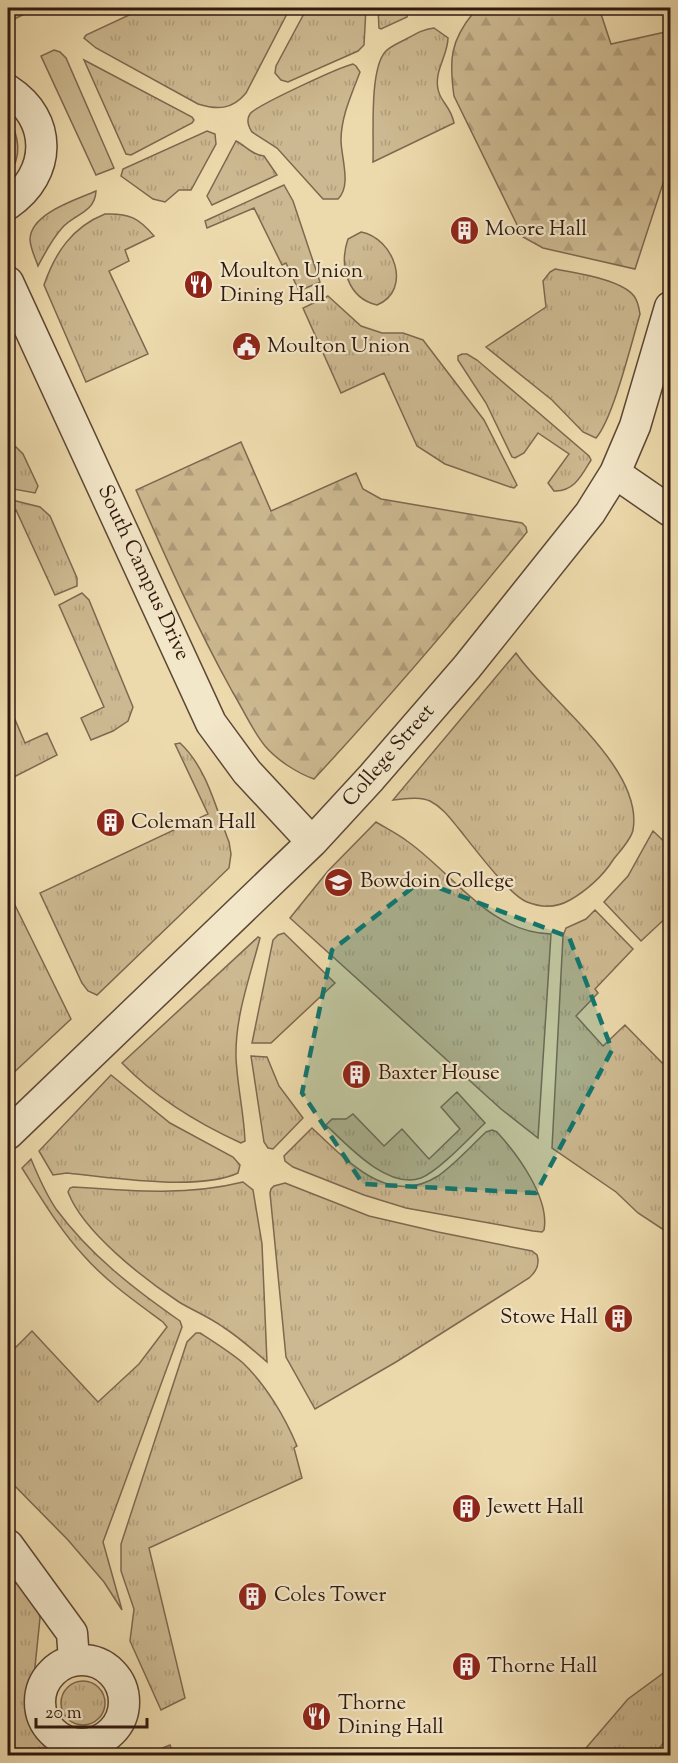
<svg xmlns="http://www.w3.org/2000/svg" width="678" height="1763" viewBox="0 0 678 1763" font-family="'Sorts Mill Goudy',serif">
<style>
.grass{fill:url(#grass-tufts);stroke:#7e6850;stroke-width:1.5}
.forest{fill:url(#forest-firs);stroke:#7e6850;stroke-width:1.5}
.green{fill:#cdb991;stroke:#7e6850;stroke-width:1.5}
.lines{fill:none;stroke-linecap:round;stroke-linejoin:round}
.street-casing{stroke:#5e4836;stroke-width:33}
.street{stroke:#f3e7c9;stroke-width:30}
.marked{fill:#0f766e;fill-opacity:0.2;stroke:#0f766e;stroke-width:4.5;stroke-dasharray:12 8;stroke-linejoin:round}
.labels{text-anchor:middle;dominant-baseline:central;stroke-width:4.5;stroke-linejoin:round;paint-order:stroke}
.poi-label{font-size:21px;fill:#2f180e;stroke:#f3e7c9;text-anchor:start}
.street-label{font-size:21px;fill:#2f180e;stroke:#f3e7c9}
</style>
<defs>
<pattern id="grass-tufts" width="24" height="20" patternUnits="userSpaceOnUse" patternTransform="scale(1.5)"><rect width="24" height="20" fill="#cdb991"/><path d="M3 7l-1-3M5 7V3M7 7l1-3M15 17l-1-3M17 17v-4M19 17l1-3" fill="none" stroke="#b09e7c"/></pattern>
<pattern id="forest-firs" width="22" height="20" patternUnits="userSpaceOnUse" patternTransform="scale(1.5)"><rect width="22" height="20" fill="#cdb991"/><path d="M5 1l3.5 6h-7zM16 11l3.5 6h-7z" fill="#b09e7c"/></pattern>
</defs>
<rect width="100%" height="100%" fill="#eddaac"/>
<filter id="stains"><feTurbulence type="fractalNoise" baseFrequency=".00333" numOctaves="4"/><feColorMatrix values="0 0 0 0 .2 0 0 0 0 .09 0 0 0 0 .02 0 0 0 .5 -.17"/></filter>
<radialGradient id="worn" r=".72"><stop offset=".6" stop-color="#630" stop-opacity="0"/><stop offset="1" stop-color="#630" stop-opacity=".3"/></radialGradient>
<path class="grass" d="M 8,8 L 37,8 L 8,22 Z
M 144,8 L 290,8 L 246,93 C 232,110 217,110 198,104 L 96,48 L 84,38 L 86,35 Z
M 307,8 L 366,8 L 364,45 L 358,51 L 288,82 L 281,80 L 275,73 L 276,66 Z
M 378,8 L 406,8 L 408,11 L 407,17 L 381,29 L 379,28 Z
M 434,28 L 448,38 C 448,55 434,71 438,89 C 440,102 451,106 454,123 L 373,162 C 374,137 369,71 385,52 C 390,46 401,42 408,38 C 417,33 424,29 434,28 Z
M 84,60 L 192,117 L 194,120 L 192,123 L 131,155 L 126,154 Z
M 353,64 L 356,66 L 360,72 C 352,93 341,117 341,140 C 341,157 352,186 338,199 L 323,199 L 277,148 L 252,132 C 248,126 246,120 250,114 C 255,106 340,67 353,64 Z
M 207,131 L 215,134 L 216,144 L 191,190 L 179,190 L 165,202 L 153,199 L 121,176 L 123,169 Z
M 236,141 C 246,146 252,155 264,156 L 277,175 L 212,205 L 207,196 Z
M 284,185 L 293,201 L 320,282 L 299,291 L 286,263 L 282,265 L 254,208 L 207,228 L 205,221 Z
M 96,191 C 95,213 74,214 62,228 C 52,239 45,253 38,266 C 35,257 30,248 30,239 C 31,213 76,200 96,191 Z
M 105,214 C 129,213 139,218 154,236 L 125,250 L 129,261 L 109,271 L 148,354 L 86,382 L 44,285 C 55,253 72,227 105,214 Z
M 361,232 C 394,238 413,290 377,305 C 347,298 339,265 348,239 Z
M 555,269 C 575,273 621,279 634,296 C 638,301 639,308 640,314 C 632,341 613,419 596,438 L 583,432 L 552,400 L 486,347 L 546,307 L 543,281 L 550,272 Z
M 328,296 L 361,326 L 382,333 L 403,333 L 423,340 L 484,420 L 517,485 L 514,488 L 510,487 L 445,464 L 417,446 L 384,373 L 341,393 L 303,308 Z
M 462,354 L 467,354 L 477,360 L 589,456 L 591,460 C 582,475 574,492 554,491 L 548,483 L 569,454 L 538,433 L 524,453 L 515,458 L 512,457 L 486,403 L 458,360 L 458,356 Z
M 16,447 L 23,454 L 38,486 L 35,493 L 8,488 L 8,451 Z
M 8,499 L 40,507 L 50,516 L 77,578 L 77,586 L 55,595 L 16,510 L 8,514 Z
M 82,593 L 89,600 L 133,707 L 128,721 L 113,731 L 91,740 L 81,718 L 104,707 L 59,605 Z
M 516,653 C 548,700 644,768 633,830 C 631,840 619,852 613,860 C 603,876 586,891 570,900 C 556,908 542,908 527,902 C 509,895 472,845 459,829 C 450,818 442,807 430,801 C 419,796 405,799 393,800 Z
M 8,703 L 25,743 L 47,733 L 57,755 L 8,780 Z
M 180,743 C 207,768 216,809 229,842 L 231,854 L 229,868 L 97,995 L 88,991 L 82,983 L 40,893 L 208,814 L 175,744 Z
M 376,822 C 386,828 398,834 407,841 C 454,874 488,932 551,934 L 538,1138 L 501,1109 L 290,918 L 328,871 Z
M 653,831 L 670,847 L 670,914 L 641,941 L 604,902 L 628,876 Z
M 8,891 L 71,1019 L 9,1077 L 8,1076 Z
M 595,910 L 633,949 L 595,989 L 598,993 L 576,1016 L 603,1046 L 625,1025 L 670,1071 L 670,1234 L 638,1213 L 616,1192 L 552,1148 L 563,936 L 566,928 L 586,919 Z
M 284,933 L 335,983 L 271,1043 L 252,1043 L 273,940 L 278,935 Z
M 258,937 L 260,938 C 250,977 235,1016 236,1057 C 237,1085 244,1113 245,1141 L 241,1143 C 197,1123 155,1097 122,1063 Z
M 251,1056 L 267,1057 L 279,1086 L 303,1118 L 273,1149 L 268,1148 L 264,1142 Z
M 111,1075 L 170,1123 L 233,1157 L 240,1165 L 238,1173 C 200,1191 111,1178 67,1173 L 53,1175 L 39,1151 Z
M 457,1092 L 485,1123 C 470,1137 439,1171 421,1178 C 388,1190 347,1145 326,1125 L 332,1119 L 346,1119 L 353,1114 L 384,1146 L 402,1129 L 429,1159 L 460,1129 L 441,1107 Z
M 312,1128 C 347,1160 388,1208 438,1176 C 455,1164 471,1146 486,1132 L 492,1130 L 497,1132 C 517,1154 550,1198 544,1230 L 542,1232 L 533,1231 L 406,1208 L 364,1195 L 293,1167 L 285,1161 L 284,1156 Z
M 31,1159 C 38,1176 46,1194 56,1209 C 90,1255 134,1289 180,1321 L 182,1327 L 103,1542 L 122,1610 L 104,1582 L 68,1540 L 8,1479 L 8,1355 L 32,1331 L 98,1402 L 139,1364 L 167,1327 L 163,1322 C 136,1302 107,1282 84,1256 C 60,1230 41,1198 22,1168 Z
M 243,1182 L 253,1190 L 262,1244 L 267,1362 C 253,1350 239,1337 223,1327 C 209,1317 194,1311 179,1302 C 144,1279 83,1232 68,1192 L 70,1188 L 73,1187 C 130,1191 187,1196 243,1182 Z
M 285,1183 L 369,1216 L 438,1232 L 532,1251 L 537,1255 C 540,1264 536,1272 529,1278 L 396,1362 L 315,1409 L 286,1357 L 270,1193 L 271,1189 L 274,1186 Z
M 196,1333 L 200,1333 C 214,1342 230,1352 243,1363 C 266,1385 285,1417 297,1446 L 294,1448 L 302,1478 L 149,1548 L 185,1698 L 161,1710 L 130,1641 L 134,1609 L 121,1571 L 121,1544 L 187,1342 Z
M 16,1582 L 37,1602 L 40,1618 L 31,1706 C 33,1729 41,1732 56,1747 L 52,1755 L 8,1755 L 8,1600 L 11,1589 Z
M 669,1669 L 670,1669 L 670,1733 L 655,1755 L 580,1755 L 628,1699 Z
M61 1703a22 22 0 1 1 44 0a22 22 0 1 1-44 0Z
M 170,1745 L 174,1755 L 145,1755 Z"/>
<path class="forest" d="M 490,8 L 599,8 L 611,44 L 670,31 L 670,162 L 635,269 L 543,248 L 523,237 L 454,96 C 449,60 450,41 474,12 Z
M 241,442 L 271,511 L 356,473 L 363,489 L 381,499 L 522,523 L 526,527 L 527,532 C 458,617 388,699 314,779 C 297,773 277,760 265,746 C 252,730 243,709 232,691 C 196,626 166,558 136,490 Z"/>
<path class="green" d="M 54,50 L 60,52 L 66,58 L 114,168 L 96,175 L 41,56 Z
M 8,118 C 19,135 23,158 8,174 Z"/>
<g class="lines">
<defs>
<path id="street" d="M 8,90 C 53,119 52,174 8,204
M 8,282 L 211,723 L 247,772 L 312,842
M 615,473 L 670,511
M 8,1134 L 312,842 L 371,778 L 467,667 L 590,513 L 615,473 L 635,426 L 670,307
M 8,1545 L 72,1633 L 74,1660
M40 1702a42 42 0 1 1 84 0a42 42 0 1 1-84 0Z"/>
</defs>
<use href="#street" class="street-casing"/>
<use href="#street" class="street"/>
</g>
<path class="marked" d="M 421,881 L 569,937 L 612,1050 L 536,1193 L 363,1184 L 302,1093 L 332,950 Z"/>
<defs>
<symbol id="building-disc" viewBox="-11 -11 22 22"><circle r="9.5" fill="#8f2418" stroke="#f3e7c9"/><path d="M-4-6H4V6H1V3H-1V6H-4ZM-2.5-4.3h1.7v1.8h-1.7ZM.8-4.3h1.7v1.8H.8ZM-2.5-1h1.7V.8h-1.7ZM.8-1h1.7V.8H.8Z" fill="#fff"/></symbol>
<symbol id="restaurant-disc" viewBox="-11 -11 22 22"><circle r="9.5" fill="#8f2418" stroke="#f3e7c9"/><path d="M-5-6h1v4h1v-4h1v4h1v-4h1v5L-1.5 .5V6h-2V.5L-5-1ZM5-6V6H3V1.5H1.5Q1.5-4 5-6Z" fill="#fff"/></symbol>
<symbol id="civic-disc" viewBox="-11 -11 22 22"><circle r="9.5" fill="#8f2418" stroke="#f3e7c9"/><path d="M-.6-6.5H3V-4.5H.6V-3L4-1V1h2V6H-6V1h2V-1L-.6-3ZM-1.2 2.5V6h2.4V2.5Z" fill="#fff"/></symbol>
<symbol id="university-disc" viewBox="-11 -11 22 22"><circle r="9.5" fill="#8f2418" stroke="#f3e7c9"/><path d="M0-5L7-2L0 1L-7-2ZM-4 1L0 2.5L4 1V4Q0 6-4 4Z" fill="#fff"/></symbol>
</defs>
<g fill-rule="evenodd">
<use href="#building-disc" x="448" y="214" width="33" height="33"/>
<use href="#restaurant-disc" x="182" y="268" width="33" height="33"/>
<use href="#civic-disc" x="230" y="330" width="33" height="33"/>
<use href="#building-disc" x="94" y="806" width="33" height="33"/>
<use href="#university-disc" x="322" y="866" width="33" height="33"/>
<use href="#building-disc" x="340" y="1058" width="33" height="33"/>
<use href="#building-disc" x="602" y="1302" width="33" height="33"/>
<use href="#building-disc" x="450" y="1492" width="33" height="33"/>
<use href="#building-disc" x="236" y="1580" width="33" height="33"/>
<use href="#building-disc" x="450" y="1650" width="33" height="33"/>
<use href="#restaurant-disc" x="300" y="1700" width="33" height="33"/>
</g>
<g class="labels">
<g class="poi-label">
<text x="485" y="230">Moore Hall</text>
<text x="220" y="272">Moulton Union<tspan x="220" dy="24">Dining Hall</tspan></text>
<text x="267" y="347">Moulton Union</text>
<text x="131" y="823">Coleman Hall</text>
<text x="360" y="882">Bowdoin College</text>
<text x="378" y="1074">Baxter House</text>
<text x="598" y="1318" text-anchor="end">Stowe Hall</text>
<text x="487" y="1508">Jewett Hall</text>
<text x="274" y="1596">Coles Tower</text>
<text x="487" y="1667">Thorne Hall</text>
<text x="338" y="1704">Thorne<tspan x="338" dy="24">Dining Hall</tspan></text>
</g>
<g class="street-label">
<text transform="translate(143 573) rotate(65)">South Campus Drive</text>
<text transform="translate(389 756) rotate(-49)">College Street</text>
</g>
</g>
<rect width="678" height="1763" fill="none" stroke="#eddaac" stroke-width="30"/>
<rect x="9" y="9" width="660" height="1745" fill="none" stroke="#2f180e" stroke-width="3"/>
<rect x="15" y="15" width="648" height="1733" fill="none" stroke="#2f180e" stroke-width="1.5"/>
<path d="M36 1718v9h111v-9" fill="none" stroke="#2f180e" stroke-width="3"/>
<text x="45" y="1718" font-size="18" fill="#2f180e" stroke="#f3e7c9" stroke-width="4.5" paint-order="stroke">20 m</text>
<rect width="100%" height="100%" filter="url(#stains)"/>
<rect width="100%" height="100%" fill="url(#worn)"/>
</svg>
